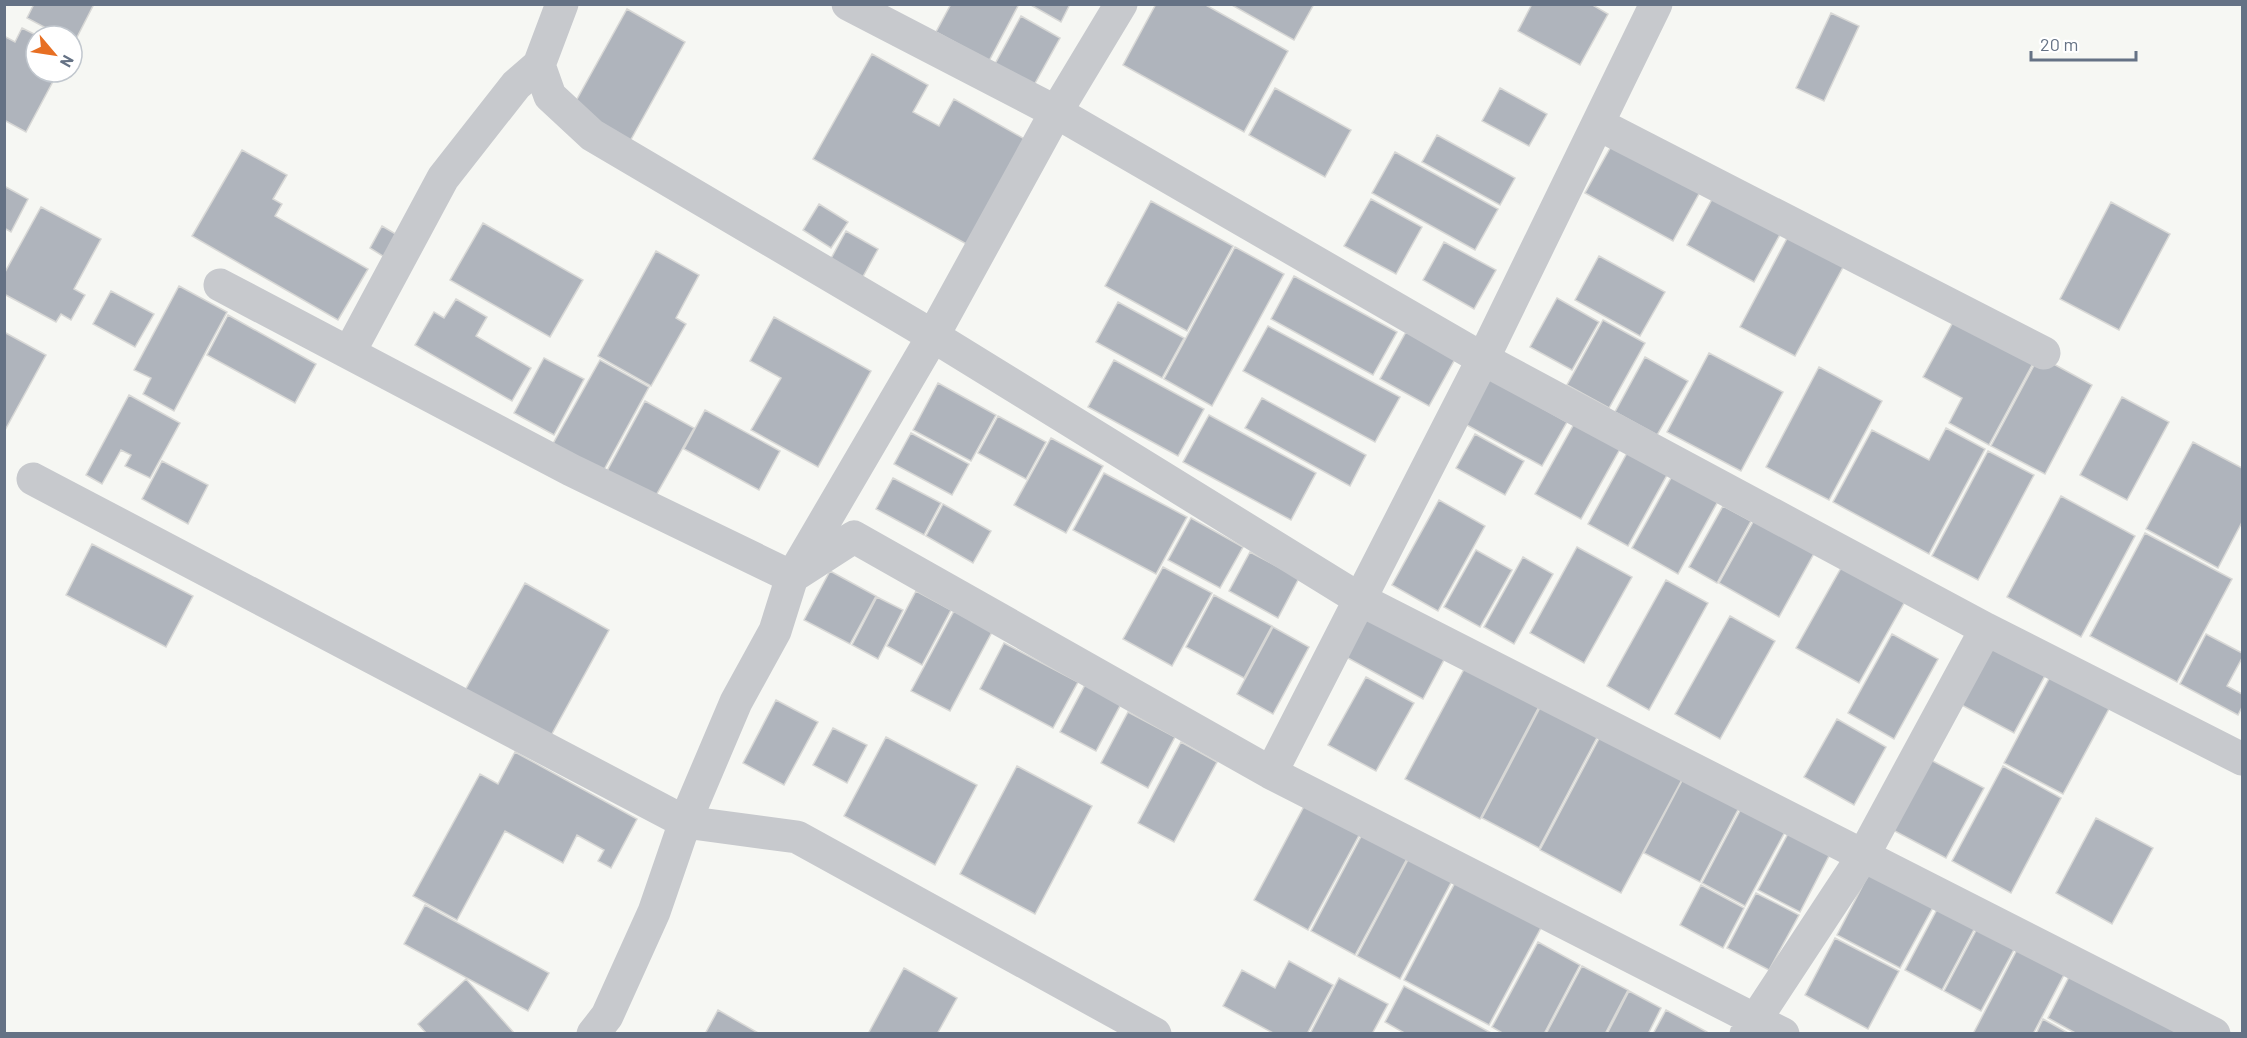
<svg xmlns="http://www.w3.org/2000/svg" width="2247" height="1038" viewBox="0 0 2247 1038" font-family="Barlow,sans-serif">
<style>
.building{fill:#afb4bc;stroke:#d8d8d6;stroke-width:1.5}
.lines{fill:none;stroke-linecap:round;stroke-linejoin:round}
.minor{stroke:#c7c9cd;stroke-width:33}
</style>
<rect width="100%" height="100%" fill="#f6f7f3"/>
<path class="building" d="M 34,4 L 94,4 L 74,43 L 72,36 L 61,36 L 27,18 Z
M 951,4 L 1019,4 L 989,61 L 936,32 Z
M 1029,4 L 1070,4 L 1061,22 Z
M 1156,4 L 1204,4 L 1288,51 L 1244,132 L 1123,65 Z
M 1230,4 L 1314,4 L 1294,40 Z
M 1532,4 L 1591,4 L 1608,14 L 1580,65 L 1518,31 Z
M 627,9 L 685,42 L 629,143 L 571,110 Z
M 1831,13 L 1859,26 L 1824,101 L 1796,88 Z
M 1021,16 L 1060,38 L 1034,85 L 995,64 Z
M 22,28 L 38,36 L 36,36 L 36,72 L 58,72 L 26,132 L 4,120 L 4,36 L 15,42 Z
M 872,54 L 928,85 L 913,112 L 939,126 L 954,99 L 1028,141 L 970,246 L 813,159 Z
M 1275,88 L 1351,130 L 1325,177 L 1249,135 Z
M 1500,88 L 1547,114 L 1529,146 L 1482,121 Z
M 1437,135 L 1515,178 L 1500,205 L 1422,162 Z
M 1613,143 L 1700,192 L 1673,241 L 1585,193 Z
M 242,150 L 287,175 L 273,199 L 282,204 L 275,216 L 368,269 L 338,320 L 192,236 Z
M 1395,152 L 1498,209 L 1475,250 L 1372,193 Z
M 4,186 L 28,199 L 11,232 L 4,228 Z
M 1716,192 L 1783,229 L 1754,282 L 1687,245 Z
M 1371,199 L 1422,227 L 1396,274 L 1344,246 Z
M 1151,201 L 1233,246 L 1187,331 L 1105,286 Z
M 2111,202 L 2170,234 L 2119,330 L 2060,299 Z
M 819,204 L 848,222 L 831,248 L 803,230 Z
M 41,207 L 101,239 L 74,289 L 85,295 L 71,320 L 61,314 L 56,322 L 4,294 L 4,274 Z
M 483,223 L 583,280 L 550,337 L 450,280 Z
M 382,226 L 399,236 L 386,258 L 370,248 Z
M 1792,229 L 1848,258 L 1795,356 L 1740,327 Z
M 846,231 L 878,249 L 860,282 L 828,264 Z
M 1444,242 L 1496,270 L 1474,309 L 1423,280 Z
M 1235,247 L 1284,274 L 1212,406 L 1164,379 Z
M 656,251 L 699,275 L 676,318 L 686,324 L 651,386 L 598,356 Z
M 1599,256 L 1665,292 L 1640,336 L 1575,300 Z
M 1294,276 L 1397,332 L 1373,375 L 1271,319 Z
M 179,286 L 227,312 L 174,411 L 143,394 L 151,378 L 134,370 Z
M 111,291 L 154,314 L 135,347 L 93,324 Z
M 1557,298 L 1599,322 L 1572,370 L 1530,347 Z
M 456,299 L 487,317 L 476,336 L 531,368 L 512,401 L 415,345 L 434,312 L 444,318 Z
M 1118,302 L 1184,338 L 1162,378 L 1096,342 Z
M 1958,313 L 2037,356 L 1989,445 L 1949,423 L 1962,398 L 1923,377 Z
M 228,315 L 316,364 L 295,403 L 207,355 Z
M 774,317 L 871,371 L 818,467 L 751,430 L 781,378 L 750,361 Z
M 1603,320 L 1645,343 L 1609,408 L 1567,385 Z
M 1268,326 L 1400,397 L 1375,442 L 1243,371 Z
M 4,332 L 46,355 L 4,432 Z
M 1406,332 L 1455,359 L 1429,406 L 1380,379 Z
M 1709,353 L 1783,392 L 1741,471 L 1667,432 Z
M 2039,356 L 2092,385 L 2045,474 L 1991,446 Z
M 1645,357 L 1688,381 L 1657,435 L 1615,412 Z
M 544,358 L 584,379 L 554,435 L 514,413 Z
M 600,360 L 649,387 L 600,477 L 550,449 Z
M 1114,360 L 1204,409 L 1178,456 L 1088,407 Z
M 1819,367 L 1882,401 L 1829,500 L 1766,467 Z
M 1490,379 L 1567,422 L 1542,466 L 1465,424 Z
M 938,383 L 996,415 L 971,461 L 913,430 Z
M 129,395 L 180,423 L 150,478 L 125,466 L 131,455 L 121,450 L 102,484 L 86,475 Z
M 2122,397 L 2169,422 L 2127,500 L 2080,475 Z
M 1262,398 L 1366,455 L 1350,486 L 1245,428 Z
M 645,401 L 694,428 L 655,497 L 607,471 Z
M 705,410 L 780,451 L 759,490 L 684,449 Z
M 1209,415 L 1316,473 L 1291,520 L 1183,462 Z
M 1579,415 L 1625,440 L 1581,519 L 1535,494 Z
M 998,416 L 1046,442 L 1026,479 L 978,453 Z
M 1946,428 L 1985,449 L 1929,554 L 1833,502 L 1872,430 L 1929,460 Z
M 911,433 L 969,464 L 952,495 L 894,464 Z
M 1475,434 L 1524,461 L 1505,495 L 1456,468 Z
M 1051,438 L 1103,466 L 1066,533 L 1014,505 Z
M 2193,442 L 2242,468 L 2242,522 L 2218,568 L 2146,529 Z
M 1632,444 L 1672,466 L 1628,546 L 1588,524 Z
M 1988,451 L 2034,475 L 1978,580 L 1932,556 Z
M 162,461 L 208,485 L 188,524 L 142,499 Z
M 1676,469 L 1722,494 L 1678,574 L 1632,548 Z
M 1104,473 L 1187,517 L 1156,574 L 1073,530 Z
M 893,478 L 941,503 L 924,535 L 876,509 Z
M 2061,496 L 2135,536 L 2081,637 L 2007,597 Z
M 1439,500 L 1485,526 L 1438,611 L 1392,585 Z
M 943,504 L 991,531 L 973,563 L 926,536 Z
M 1723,506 L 1751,521 L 1717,583 L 1689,567 Z
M 1757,515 L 1817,548 L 1779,617 L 1719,583 Z
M 1191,518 L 1243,547 L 1220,588 L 1168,560 Z
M 2145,533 L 2232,579 L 2177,682 L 2090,636 Z
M 92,544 L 193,596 L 166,647 L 66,595 Z
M 1577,547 L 1632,577 L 1584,663 L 1530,633 Z
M 1476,550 L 1512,570 L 1480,627 L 1444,607 Z
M 1250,552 L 1299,578 L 1278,618 L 1229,591 Z
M 1523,557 L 1553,574 L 1514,644 L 1484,627 Z
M 1845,561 L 1908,596 L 1859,683 L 1796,648 Z
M 1163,567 L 1212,593 L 1172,666 L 1123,639 Z
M 830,571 L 876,596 L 850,644 L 804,620 Z
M 1666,580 L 1708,603 L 1649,710 L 1607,686 Z
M 525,583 L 609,630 L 548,741 L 463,694 Z
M 916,591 L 951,610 L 922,665 L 887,646 Z
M 1214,595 L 1272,626 L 1244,678 L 1186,647 Z
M 877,597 L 903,610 L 878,659 L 852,645 Z
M 954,611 L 992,632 L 950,711 L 911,691 Z
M 1370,614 L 1446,656 L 1423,699 L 1346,657 Z
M 1730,616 L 1775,641 L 1720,739 L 1675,714 Z
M 1273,627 L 1309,647 L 1273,714 L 1237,694 Z
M 1892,634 L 1938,659 L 1894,739 L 1848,713 Z
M 2206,634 L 2242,653 L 2242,658 L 2227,686 L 2242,694 L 2242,707 L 2238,715 L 2180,684 Z
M 1990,639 L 2048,670 L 2014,733 L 1956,702 Z
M 1004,643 L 1078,682 L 1053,728 L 980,689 Z
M 1469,660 L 1543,699 L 1480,819 L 1405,779 Z
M 2052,673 L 2111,705 L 2063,794 L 2004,763 Z
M 1366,677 L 1414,703 L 1376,771 L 1328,745 Z
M 1085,685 L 1121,704 L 1096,751 L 1060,732 Z
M 776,700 L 818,722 L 784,785 L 743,763 Z
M 1544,700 L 1601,730 L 1539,848 L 1482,818 Z
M 1128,712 L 1175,737 L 1148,788 L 1101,763 Z
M 1837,719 L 1886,747 L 1854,805 L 1804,777 Z
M 833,728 L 867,745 L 847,783 L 813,765 Z
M 1603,731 L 1685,774 L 1621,893 L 1540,850 Z
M 886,737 L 977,785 L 935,865 L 844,816 Z
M 1181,742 L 1217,762 L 1174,842 L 1138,823 Z
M 515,752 L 637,819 L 611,868 L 598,861 L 604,850 L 577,835 L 563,863 L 505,831 L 457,920 L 413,896 L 480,774 L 498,784 Z
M 1927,758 L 1984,788 L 1946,858 L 1889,828 Z
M 1017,766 L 1092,806 L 1035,914 L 960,874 Z
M 2003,766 L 2061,798 L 2011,893 L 1952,861 Z
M 1685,775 L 1741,804 L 1700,882 L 1644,853 Z
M 1308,799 L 1363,828 L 1308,930 L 1254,900 Z
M 1743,805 L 1787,828 L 1745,906 L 1702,883 Z
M 2096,818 L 2153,848 L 2112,924 L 2056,893 Z
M 1365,829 L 1410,853 L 1355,955 L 1311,931 Z
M 1790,830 L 1831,852 L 1800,912 L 1758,890 Z
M 1411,854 L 1454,877 L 1400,979 L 1357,956 Z
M 1873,866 L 1937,900 L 1900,968 L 1837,935 Z
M 1457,879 L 1543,924 L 1489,1025 L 1404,980 Z
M 1701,885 L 1744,908 L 1723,948 L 1680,925 Z
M 1756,893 L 1799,915 L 1769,970 L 1727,948 Z
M 1941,902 L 1978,922 L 1942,990 L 1905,970 Z
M 425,905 L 549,973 L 528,1011 L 404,944 Z
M 1980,923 L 2018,942 L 1981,1011 L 1944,991 Z
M 1835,938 L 1899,971 L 1868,1029 L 1805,995 Z
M 1538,942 L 1580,965 L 1544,1034 L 1504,1034 L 1492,1027 Z
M 2020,944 L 2067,969 L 2033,1034 L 1973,1034 Z
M 1289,961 L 1333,985 L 1307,1034 L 1275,1034 L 1223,1006 L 1242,970 L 1275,988 Z
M 1582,966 L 1628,990 L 1605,1034 L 1546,1034 Z
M 904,968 L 957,998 L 937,1034 L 868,1034 Z
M 2072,971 L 2188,1034 L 2077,1034 L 2048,1018 Z
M 1339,978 L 1388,1004 L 1372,1034 L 1310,1034 Z
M 466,979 L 515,1034 L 427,1034 L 418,1024 Z
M 1404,986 L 1493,1034 L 1406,1034 L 1385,1022 Z
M 1629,991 L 1661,1008 L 1648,1034 L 1607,1034 Z
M 718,1010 L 760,1034 L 705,1034 Z
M 1666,1010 L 1707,1032 L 1707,1034 L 1653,1034 Z
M 2043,1019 L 2070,1034 L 2036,1034 Z"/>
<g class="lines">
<path class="minor" d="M 562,4 L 539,65 L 550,96 L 592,135 L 933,336 L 1361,600 L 2214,1034
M 848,4 L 1056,112 L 1483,359 L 1986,629 L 2242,759
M 1598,124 L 2044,353
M 220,285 L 571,470 L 792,577 L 854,537 L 1271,773 L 1783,1034
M 349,353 L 443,178 L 516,85 L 539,65
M 33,479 L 685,822 L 797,837 L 1155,1034
M 1271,773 L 1483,359 L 1656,4
M 593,1034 L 607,1016 L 654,912 L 685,822 L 736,702 L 775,631 L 792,577 L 933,336 L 1056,112 L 1121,4
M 1746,1034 L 1863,856 L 1986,629"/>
</g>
<rect width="2247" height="1038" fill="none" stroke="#657285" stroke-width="12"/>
<g transform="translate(54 54) rotate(119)"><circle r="28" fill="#ffffff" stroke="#c1c7ce" stroke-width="1.5"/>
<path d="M0-4.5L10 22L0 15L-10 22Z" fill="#e76f23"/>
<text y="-9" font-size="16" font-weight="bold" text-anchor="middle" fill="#657285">N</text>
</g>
<path d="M2031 51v9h105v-9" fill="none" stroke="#657285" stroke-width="3"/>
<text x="2040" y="51" font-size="18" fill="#657285" stroke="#ffffff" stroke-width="4.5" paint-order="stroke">20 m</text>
</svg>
